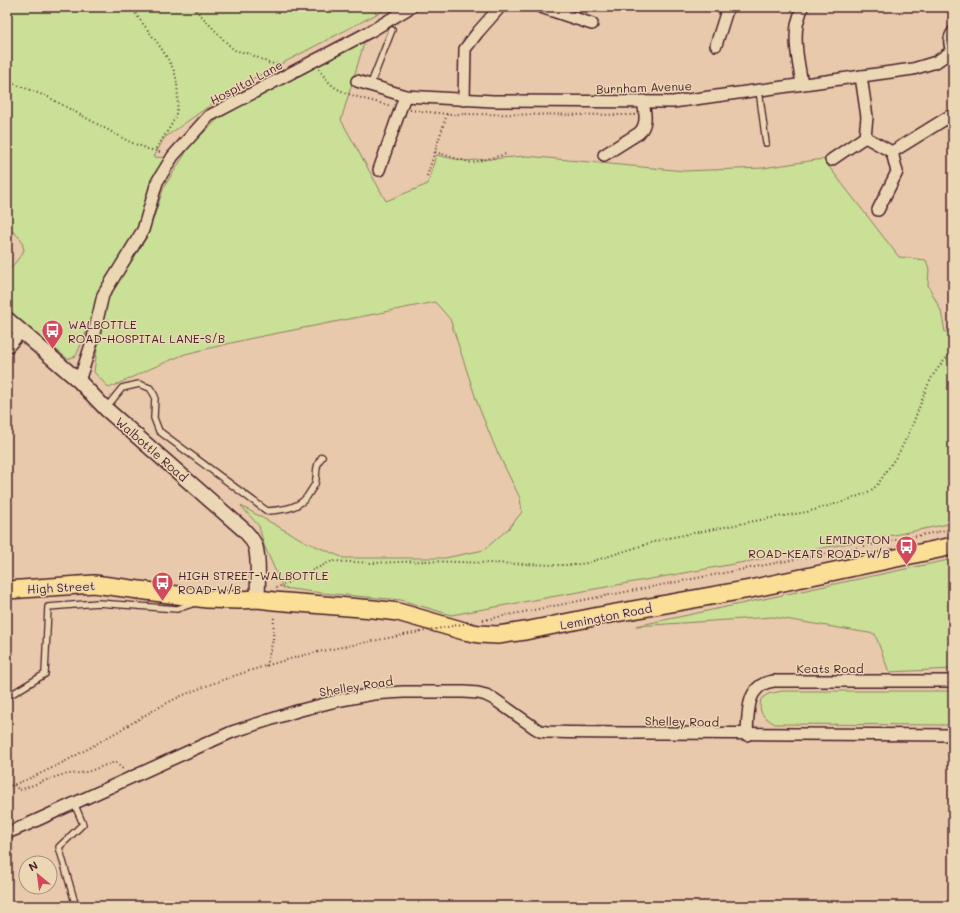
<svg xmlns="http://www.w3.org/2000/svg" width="960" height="913" viewBox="0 0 960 913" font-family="Mali,sans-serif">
<rect width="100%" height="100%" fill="#e8c9ab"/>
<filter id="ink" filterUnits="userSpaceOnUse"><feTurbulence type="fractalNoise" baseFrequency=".025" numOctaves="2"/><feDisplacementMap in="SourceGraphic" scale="8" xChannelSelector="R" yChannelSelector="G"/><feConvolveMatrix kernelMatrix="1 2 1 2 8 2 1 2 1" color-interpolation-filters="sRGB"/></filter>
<g filter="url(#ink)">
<!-- green -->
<g fill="#c9e096" stroke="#8a8060">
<polygon points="7,7 390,7 233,89 164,138 154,157 167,158 140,226 94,314 76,356 68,359 7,312 7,273 22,254 24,250 21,239 7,226"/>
<polygon points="365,40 341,120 386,201 428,184 436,155 465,161 526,156 684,171 763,168 823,159 899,257 926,260 929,269 928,285 941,311 945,332 953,330 953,523 894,535 451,615 401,600 322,593 283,588 264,545 259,526 241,506 306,542 344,558 445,558 484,550 509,528 522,512 520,498 495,447 478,405 450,319 435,302 248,339 185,354 152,368 109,388 94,372 99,335 107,299 147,237 164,187 190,146 221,116"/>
<polygon points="953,559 953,669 889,672 875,634 773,617 636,626"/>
<path d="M782 691H953V709H948V717H953V724L947 725 775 724C763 717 758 713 761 699L768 694Z"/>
</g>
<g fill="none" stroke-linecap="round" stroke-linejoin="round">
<!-- stream -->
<polyline stroke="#788ca6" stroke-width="3" points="7,643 9,629 8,600"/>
<defs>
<g id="service">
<polyline points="370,86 392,30"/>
<polyline points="759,90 766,143"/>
<path d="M106 408 122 388 139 384 150 388 155 396 154 418 159 431 267 511C284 510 302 508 310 492 312 489 314 486 315 484 318 473 314 467 322 457"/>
<polyline points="7,697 45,674 48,607 98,603 177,609 195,603"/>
<polyline points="74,803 83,824 59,847 75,903 80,906"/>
</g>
<g id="minor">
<polyline points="541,7 592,24"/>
<path d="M953 32C948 39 949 45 953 52"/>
<polyline points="716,45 728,7"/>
<polyline points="861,76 867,117 865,137"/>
<polyline points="357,81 405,96 493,101 673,102 913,69 936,62 952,51"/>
<path d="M802 84C799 65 794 45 797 25 798 19 801 13 802 7"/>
<polyline points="464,100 465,49 478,32 500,7"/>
<polyline points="865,137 892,152 950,116"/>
<path d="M604 155 639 133C648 124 645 113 643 101"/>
<polyline points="831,160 865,137"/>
<polyline points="379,170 405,96"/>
<polyline points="878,210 897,172 892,152"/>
<polyline points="7,348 21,332"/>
<polyline points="79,381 92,342 103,295 143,230 157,182 173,156 209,116 371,31 411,7"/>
<path d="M747 735C748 713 746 684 774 681H953"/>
<path d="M7 833 24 826 194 749 232 732 297 711 336 701 373 694 387 693 404 692H464L478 693 486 695 494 699 535 728 540 731 547 732C587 733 626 733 665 733 761 734 857 735 953 735"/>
</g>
<path id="tertiary" d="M7 319 79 381 106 409 244 530C248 534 252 539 255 545 260 559 257 583 258 599"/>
<polyline id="primary" points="7,590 94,584 207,599 239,600 258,599 274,601 373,609 398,612 464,631 479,634 498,635 525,631 599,616 750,589 953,546"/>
</defs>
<!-- service casing -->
<use href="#service" stroke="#4a1f2b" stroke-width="8"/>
<!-- minor casing -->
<use href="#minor" stroke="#4a1f2b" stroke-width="14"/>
<!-- tertiary casing -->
<use href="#tertiary" stroke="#4a1f2b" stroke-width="17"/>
<!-- primary casing -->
<use href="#primary" stroke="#4a1f2b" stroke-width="20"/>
<!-- path -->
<g stroke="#4a1f2b" stroke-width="2" stroke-dasharray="1 3" stroke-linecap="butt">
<path d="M131 7C145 28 164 48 174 71 178 80 179 104 176 114 172 127 162 139 154 151"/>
<polyline points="193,7 224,40 234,50 250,54 269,63 282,65"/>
<path d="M319 69C323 75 327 81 333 86 347 96 373 101 391 106"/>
<polyline points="7,81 48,97 130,142 148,149 163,153"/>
<polyline points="410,110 447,114 636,115"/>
<polyline points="435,152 472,163 506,154"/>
<polyline points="427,176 447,114"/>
<polyline points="276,588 332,561 371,563 426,561 555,565 573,565 587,563 663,539 765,519 807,512 846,501 866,493 873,489 878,484 900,451 912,426 927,387 933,375 942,363 953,351"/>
<polyline points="483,620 604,596 953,529"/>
<polyline points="266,666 273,640 274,615"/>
<polyline points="14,785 18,789 20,790 52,778 62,775 87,772 111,763 116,763 124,770"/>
<path d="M7 787C42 775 76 756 108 737 131 724 154 709 179 697 221 679 265 665 309 654 340 647 373 641 404 635"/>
</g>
<!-- service -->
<use href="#service" stroke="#ecd7b5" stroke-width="5.5"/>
<!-- minor -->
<use href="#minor" stroke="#ecd7b5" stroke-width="11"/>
<!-- tertiary -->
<use href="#tertiary" stroke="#ecd7b5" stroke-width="14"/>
<!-- primary -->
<use href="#primary" stroke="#fbdf96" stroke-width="17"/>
<!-- path-bridge -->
<polyline stroke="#4a1f2b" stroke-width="2" stroke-dasharray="1 3" stroke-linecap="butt" points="404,635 474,622"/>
</g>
</g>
<!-- icons -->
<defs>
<symbol id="bus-pin" viewBox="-11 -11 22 30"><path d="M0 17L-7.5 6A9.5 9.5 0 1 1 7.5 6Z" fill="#d1495b" stroke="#ecd7b5"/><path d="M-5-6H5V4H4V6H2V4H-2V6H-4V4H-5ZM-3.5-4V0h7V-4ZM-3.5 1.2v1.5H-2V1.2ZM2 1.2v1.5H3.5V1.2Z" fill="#fff"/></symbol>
</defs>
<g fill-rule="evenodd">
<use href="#bus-pin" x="40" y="318" width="25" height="34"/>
<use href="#bus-pin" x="894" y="534" width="25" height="34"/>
<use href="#bus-pin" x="150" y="570" width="25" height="34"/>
</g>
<g text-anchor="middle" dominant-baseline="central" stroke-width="3" stroke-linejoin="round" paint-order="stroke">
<!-- street labels -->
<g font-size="12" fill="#4a1f2b" stroke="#ecd7b5">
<text transform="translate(246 82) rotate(-28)">Hospital Lane</text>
<text transform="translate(644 87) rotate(-2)">Burnham Avenue</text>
<text transform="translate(152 449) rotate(41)">Walbottle Road</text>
<text transform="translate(61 587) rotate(-3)">High Street</text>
<text transform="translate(606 616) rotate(-11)">Lemington Road</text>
<text x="830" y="668">Keats Road</text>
<text transform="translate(356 686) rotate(-9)">Shelley Road</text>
<text transform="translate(682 721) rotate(1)">Shelley Road</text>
</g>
<!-- poi labels -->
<g font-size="12" fill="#4a1f2b" stroke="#ecd7b5" text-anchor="start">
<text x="68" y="324">WALBOTTLE<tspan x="68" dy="14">ROAD-HOSPITAL LANE-S/B</tspan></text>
<text x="890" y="539" text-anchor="end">LEMINGTON<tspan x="890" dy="14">ROAD-KEATS ROAD-W/B</tspan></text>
<text x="178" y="575">HIGH STREET-WALBOTTLE<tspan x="178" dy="14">ROAD-W/B</tspan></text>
</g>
</g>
<!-- margin -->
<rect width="960" height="913" fill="none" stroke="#ecd7b5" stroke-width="24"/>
<rect x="12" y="12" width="936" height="889" fill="none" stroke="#4a1f2b" stroke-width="1.5" filter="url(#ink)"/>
<!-- north arrow -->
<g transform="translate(38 875) rotate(331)"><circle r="19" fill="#ecd7b5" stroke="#ab8d7e"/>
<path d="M0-3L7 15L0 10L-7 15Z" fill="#d1495b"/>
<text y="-6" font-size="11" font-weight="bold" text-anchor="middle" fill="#4a1f2b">N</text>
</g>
</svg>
